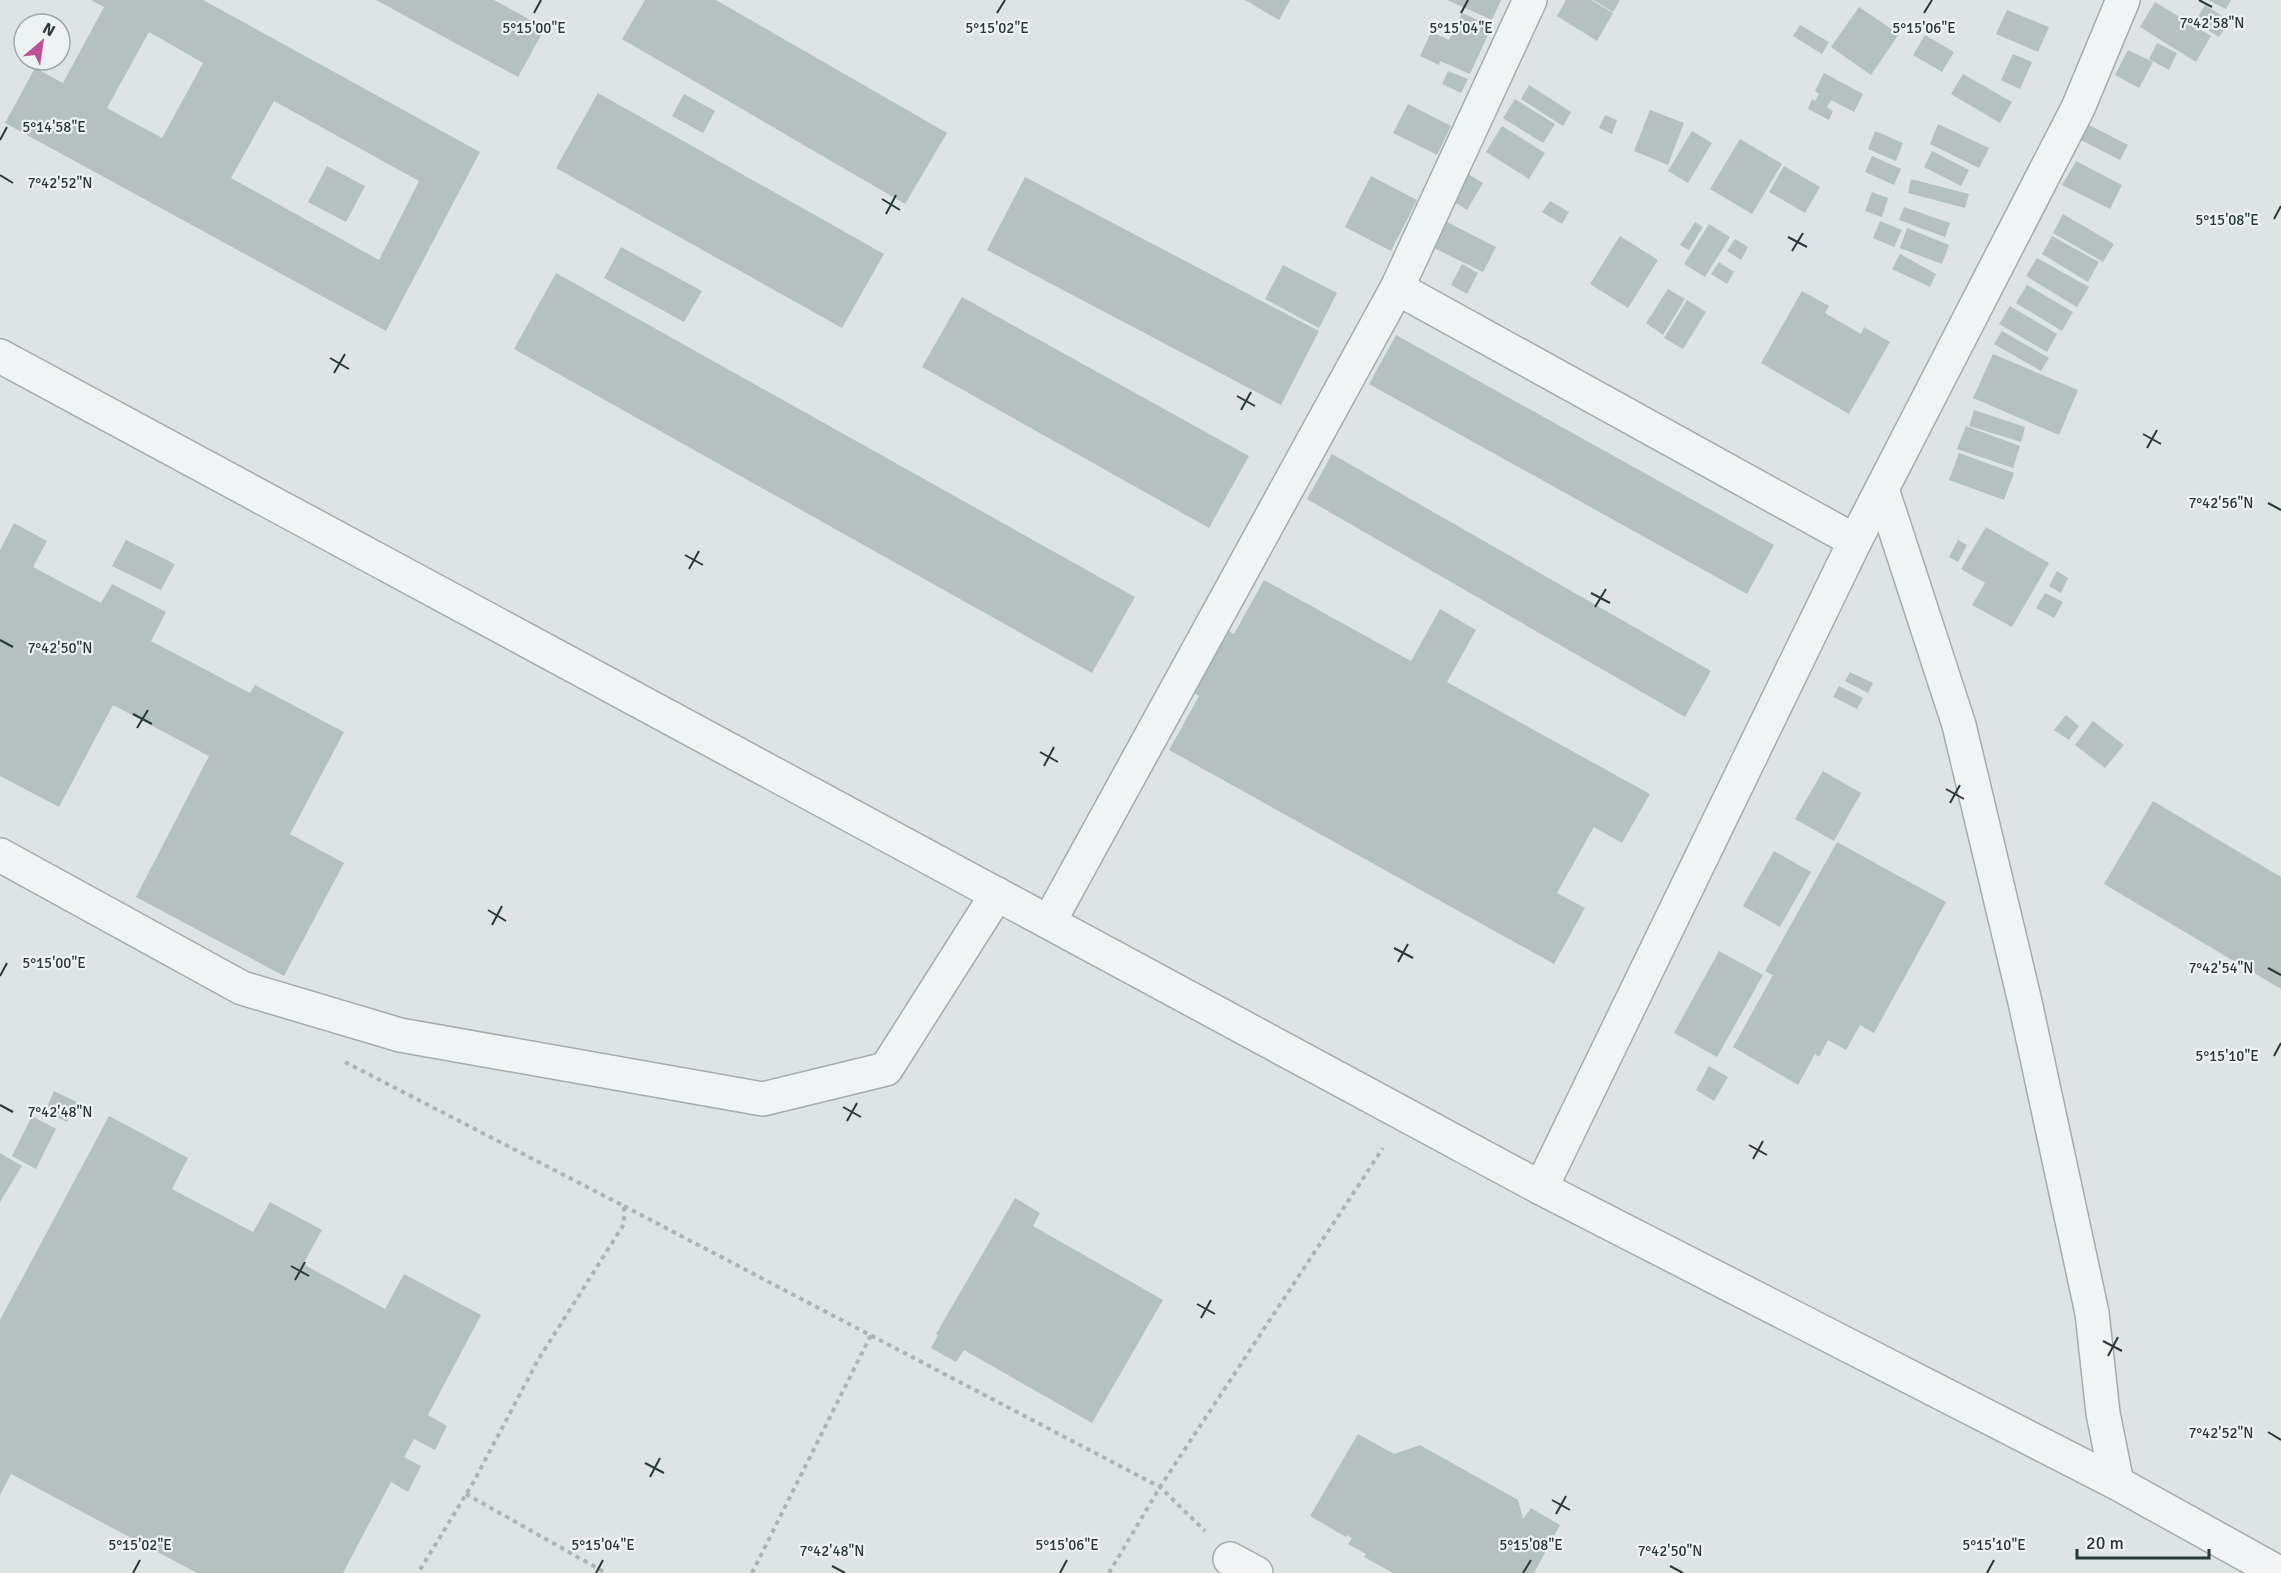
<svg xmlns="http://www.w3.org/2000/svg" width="2281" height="1573" viewBox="0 0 2281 1573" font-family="Signika,sans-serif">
<rect width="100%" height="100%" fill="#dee4e5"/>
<!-- building -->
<g fill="#b5c0c1" fill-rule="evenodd">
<path d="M91 0H203L480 152 386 331 5 123 35 68 63 83 104 7ZM149 32 203 63 162 138 107 108ZM274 101 419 181 379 260 231 178Z"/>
<polygon points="376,0 494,0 545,28 518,77"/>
<polygon points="645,0 716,0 947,133 905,204 622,39"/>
<polygon points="1245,0 1290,0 1279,20"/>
<polygon points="1447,0 1501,0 1492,20"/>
<polygon points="1566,0 1591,0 1613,13 1597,41 1557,16"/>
<polygon points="1593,0 1620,0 1613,12"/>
<polygon points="2208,0 2231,0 2226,9"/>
<polygon points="2155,2 2211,36 2196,62 2140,27"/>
<polygon points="2205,5 2230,21 2219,37 2195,22"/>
<polygon points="1859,7 1899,34 1871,75 1831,47"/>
<polygon points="2007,10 2049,27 2038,52 1996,34"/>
<polygon points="1462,13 1492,26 1470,74 1440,61 1439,65 1420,56 1431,32 1449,40"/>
<polygon points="1800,25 1829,42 1822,54 1793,36"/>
<polygon points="1925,35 1954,52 1942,72 1913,55"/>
<polygon points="2157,43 2177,53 2169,70 2149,59"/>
<polygon points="2128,50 2153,62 2139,88 2115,75"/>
<polygon points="2013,54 2032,62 2020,89 2001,80"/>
<polygon points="1448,71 1468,79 1461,93 1442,84"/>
<polygon points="1824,73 1863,94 1854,112 1831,100 1827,107 1833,111 1829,120 1808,109 1812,99 1815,101 1819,94 1815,91"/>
<polygon points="1963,74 2012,102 2000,123 1951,94"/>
<polygon points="1529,85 1571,112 1563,126 1521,99"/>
<polygon points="598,93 884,254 842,328 556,168"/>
<polygon points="684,94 715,111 703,133 672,116"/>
<polygon points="1515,99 1555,124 1543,143 1503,118"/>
<polygon points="1408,104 1451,126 1437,155 1393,133"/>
<polygon points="1650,110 1684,123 1668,165 1634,151"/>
<polygon points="1605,115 1617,120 1612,134 1599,128"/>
<polygon points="1938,124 1989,148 1979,168 1930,144"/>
<polygon points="2089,125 2128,145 2120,160 2081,140"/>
<polygon points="1502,126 1545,153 1529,179 1486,152"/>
<polygon points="1692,131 1712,143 1688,183 1668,171"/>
<polygon points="1875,131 1903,143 1896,161 1868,149"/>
<polygon points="1740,139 1782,164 1752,214 1710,189"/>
<polygon points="1932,151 1969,170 1961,186 1924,167"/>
<polygon points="1872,156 1901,169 1894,185 1865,172"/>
<polygon points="2076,161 2122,185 2110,209 2062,185"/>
<polygon points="327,166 365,186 346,222 308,202"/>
<polygon points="1784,166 1820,187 1805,213 1769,192"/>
<polygon points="1468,174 1483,183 1467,210 1451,200"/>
<polygon points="1371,176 1417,200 1391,251 1345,227"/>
<polygon points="1025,177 1319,331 1281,405 987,250"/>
<polygon points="1911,179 1969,194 1965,208 1908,193"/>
<polygon points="1872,192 1888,198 1882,217 1865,211"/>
<polygon points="1550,201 1569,212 1562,224 1542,212"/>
<polygon points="1904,207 1950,223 1945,237 1899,220"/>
<polygon points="2063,214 2114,244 2103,262 2053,233"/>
<polygon points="1880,221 1902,230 1894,247 1873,238"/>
<polygon points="1447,222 1496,247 1483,272 1434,248"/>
<polygon points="1695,222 1703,227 1689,250 1680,245"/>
<polygon points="1709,224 1730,237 1705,277 1684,264"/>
<polygon points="1907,228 1949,245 1942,264 1900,248"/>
<polygon points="1620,236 1658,260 1628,308 1590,284"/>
<polygon points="2052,236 2099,262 2088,282 2042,254"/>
<polygon points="1735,239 1748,247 1741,260 1727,251"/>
<polygon points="621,247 702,291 684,322 604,278"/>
<polygon points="1900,254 1936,274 1930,287 1892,269"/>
<polygon points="2037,258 2089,287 2077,307 2026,276"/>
<polygon points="1719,262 1734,272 1727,284 1711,274"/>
<polygon points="1462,264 1478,273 1467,294 1451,285"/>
<polygon points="1283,265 1337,293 1319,328 1265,299"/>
<polygon points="556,273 1135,597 1092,673 514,349"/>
<polygon points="2027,285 2073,312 2062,331 2016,303"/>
<polygon points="1668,289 1685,299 1663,335 1646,323"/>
<polygon points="1802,291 1829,306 1825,313 1861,334 1864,327 1890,342 1849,414 1761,363"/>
<polygon points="962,297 1249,456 1209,528 922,367"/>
<polygon points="1687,300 1706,312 1683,349 1664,338"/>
<polygon points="2010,306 2057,334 2047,352 1999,324"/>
<polygon points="2002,331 2049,358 2041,371 1994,344"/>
<polygon points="1396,335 1774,545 1747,594 1369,384"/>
<polygon points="1993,354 2078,390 2059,435 1973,398"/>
<polygon points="1974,410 2025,427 2021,442 1969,426"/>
<polygon points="1966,426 2020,446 2013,468 1957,449"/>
<polygon points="1959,453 2014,473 2004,500 1949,480"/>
<polygon points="1332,454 1711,671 1685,717 1307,499"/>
<polygon points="14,523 47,541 33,567 101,603 112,584 166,612 151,641 250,693 255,685 344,732 290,834 344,863 284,976 136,897 209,756 113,705 59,807 0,776 0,550"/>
<polygon points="1986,527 2049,563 2012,627 1972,605 1985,583 1961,569"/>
<polygon points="126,540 175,564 161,590 112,566"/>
<polygon points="1958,540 1967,545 1958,562 1949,557"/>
<polygon points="2057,571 2068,578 2061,593 2049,586"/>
<polygon points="1264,580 1411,661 1440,609 1476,630 1447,682 1650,794 1622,843 1594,827 1557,893 1585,908 1554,964 1169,750 1199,696 1190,690 1224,628 1234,634"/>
<polygon points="2045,593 2063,602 2054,618 2036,608"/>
<polygon points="1850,672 1873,683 1868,693 1845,681"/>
<polygon points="1839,686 1863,698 1857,709 1833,697"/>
<polygon points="2066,715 2079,726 2069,740 2054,730"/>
<polygon points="2093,721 2124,745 2105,768 2075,745"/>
<polygon points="1823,771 1861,793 1834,841 1795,819"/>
<polygon points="2153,801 2281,877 2281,989 2104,884"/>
<polygon points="1837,842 1946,902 1874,1033 1860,1025 1846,1050 1828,1040 1819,1057 1815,1054 1798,1085 1733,1047 1773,975 1765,971"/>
<polygon points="1774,851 1811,872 1780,927 1743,906"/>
<polygon points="1719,951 1763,975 1717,1057 1674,1033"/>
<polygon points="1709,1066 1728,1077 1714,1101 1696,1090"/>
<polygon points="54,1091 77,1102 67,1122 45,1112"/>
<polygon points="32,1116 56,1129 36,1169 12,1156"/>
<polygon points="109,1116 188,1158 172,1189 253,1232 270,1202 322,1230 303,1264 385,1309 404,1274 481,1315 428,1415 447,1426 435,1450 414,1439 404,1457 421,1466 408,1492 391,1482 343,1573 197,1573 11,1474 0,1495 0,1320"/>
<polygon points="0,1153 22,1166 0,1202"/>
<polygon points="1015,1198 1040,1213 1033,1226 1163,1300 1092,1423 964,1350 956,1362 931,1348 938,1335 936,1334"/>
<polygon points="1358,1434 1394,1454 1420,1445 1518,1500 1523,1519 1531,1508 1560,1525 1534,1573 1393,1573 1364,1557 1366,1554 1348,1544 1352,1538 1347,1535 1346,1537 1310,1516"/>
</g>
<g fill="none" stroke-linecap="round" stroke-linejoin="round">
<defs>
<g id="minor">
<polyline points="1397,288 1855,541"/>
<polyline points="0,356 1541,1188 2117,1483 2279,1573"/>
<polyline points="1882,489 1959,725 2025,1002 2092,1313 2103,1413 2117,1483"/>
<polyline points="0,855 242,988 400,1035 763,1099 886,1069 997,894"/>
<polyline points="1049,922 1397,288 1530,0"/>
<polyline points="1541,1188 1855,541 2078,108 2123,0"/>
<polyline points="1230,1559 1256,1573"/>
</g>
</defs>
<!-- minor casing -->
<use href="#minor" stroke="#a4adae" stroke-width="36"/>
<!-- path -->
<g stroke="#acb4b5" stroke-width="4" stroke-dasharray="4.5 4.5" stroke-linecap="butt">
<polyline points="345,1062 624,1206 624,1224 538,1360 473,1483 418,1573"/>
<polyline points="624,1206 1160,1487 1205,1531"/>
<polyline points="466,1494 606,1573"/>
<polyline points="752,1573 871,1335"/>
<polyline points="1109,1573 1160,1487 1383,1148"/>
</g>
<!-- minor -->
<use href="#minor" stroke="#f0f4f4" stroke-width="33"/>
</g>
<!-- ticks -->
<path fill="none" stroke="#29383a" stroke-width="2" d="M2199 0 2212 7M534 13 541 0M997 13 1005 0M1461 13 1468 0M1924 13 1932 0M0 140 7 127M0 175 13 183M882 199 900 210M886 214 896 195M2274 219 2281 206M1788 237 1807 247M1792 251 1803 233M330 358 349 369M334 373 345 354M1237 396 1255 406M1241 410 1251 392M2143 434 2161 444M2147 448 2157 430M2268 503 2281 510M685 555 703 565M689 569 699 551M1591 593 1610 603M1595 607 1606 589M0 640 13 647M133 714 152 724M137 728 148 710M1040 752 1058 762M1044 766 1054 747M1946 789 1964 799M1950 803 1960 785M488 910 506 921M492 925 502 906M1394 948 1413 958M1398 962 1408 944M2268 968 2281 975M0 976 7 963M2274 1056 2281 1043M0 1105 13 1112M843 1107 861 1117M847 1121 857 1103M1749 1145 1767 1155M1753 1159 1763 1141M291 1266 309 1276M295 1280 305 1262M1197 1304 1215 1314M1201 1318 1211 1300M2103 1341 2122 1351M2108 1356 2118 1337M2268 1432 2281 1440M645 1463 664 1473M650 1477 660 1458M1552 1500 1570 1510M1556 1514 1566 1496M832 1566 845 1573M1670 1566 1683 1573M133 1573 140 1560M596 1573 603 1560M1060 1573 1067 1560M1523 1573 1531 1560M1987 1573 1994 1560"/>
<g font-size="15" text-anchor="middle" fill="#29383a" stroke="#edf3f3" stroke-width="4.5" stroke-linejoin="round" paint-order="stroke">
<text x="2212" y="28">7°42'58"N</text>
<text x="534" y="33">5°15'00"E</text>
<text x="997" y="33">5°15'02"E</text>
<text x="1461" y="33">5°15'04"E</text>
<text x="1924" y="33">5°15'06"E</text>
<text x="54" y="132">5°14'58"E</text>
<text x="60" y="188">7°42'52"N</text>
<text x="2227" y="225">5°15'08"E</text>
<text x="2221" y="508">7°42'56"N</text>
<text x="60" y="653">7°42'50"N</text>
<text x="54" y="968">5°15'00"E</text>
<text x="2221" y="973">7°42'54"N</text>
<text x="2227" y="1061">5°15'10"E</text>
<text x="60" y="1117">7°42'48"N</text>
<text x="2221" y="1438">7°42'52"N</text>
<text x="140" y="1550">5°15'02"E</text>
<text x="603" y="1550">5°15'04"E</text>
<text x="1067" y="1550">5°15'06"E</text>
<text x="1531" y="1550">5°15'08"E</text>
<text x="1994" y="1550">5°15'10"E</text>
<text x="832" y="1556">7°42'48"N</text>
<text x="1670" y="1556">7°42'50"N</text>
</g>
<!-- north arrow -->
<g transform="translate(42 42) rotate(29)"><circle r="28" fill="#edf3f3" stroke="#9fa8a9" stroke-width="1.5"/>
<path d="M0-4.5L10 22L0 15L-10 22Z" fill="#bd5097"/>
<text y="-9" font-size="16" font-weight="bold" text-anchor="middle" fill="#29383a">N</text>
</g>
<!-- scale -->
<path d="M2077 1549v9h132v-9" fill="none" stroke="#29383a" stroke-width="3"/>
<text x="2086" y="1549" font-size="18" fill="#29383a" stroke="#edf3f3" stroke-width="4.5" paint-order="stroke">20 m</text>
</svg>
